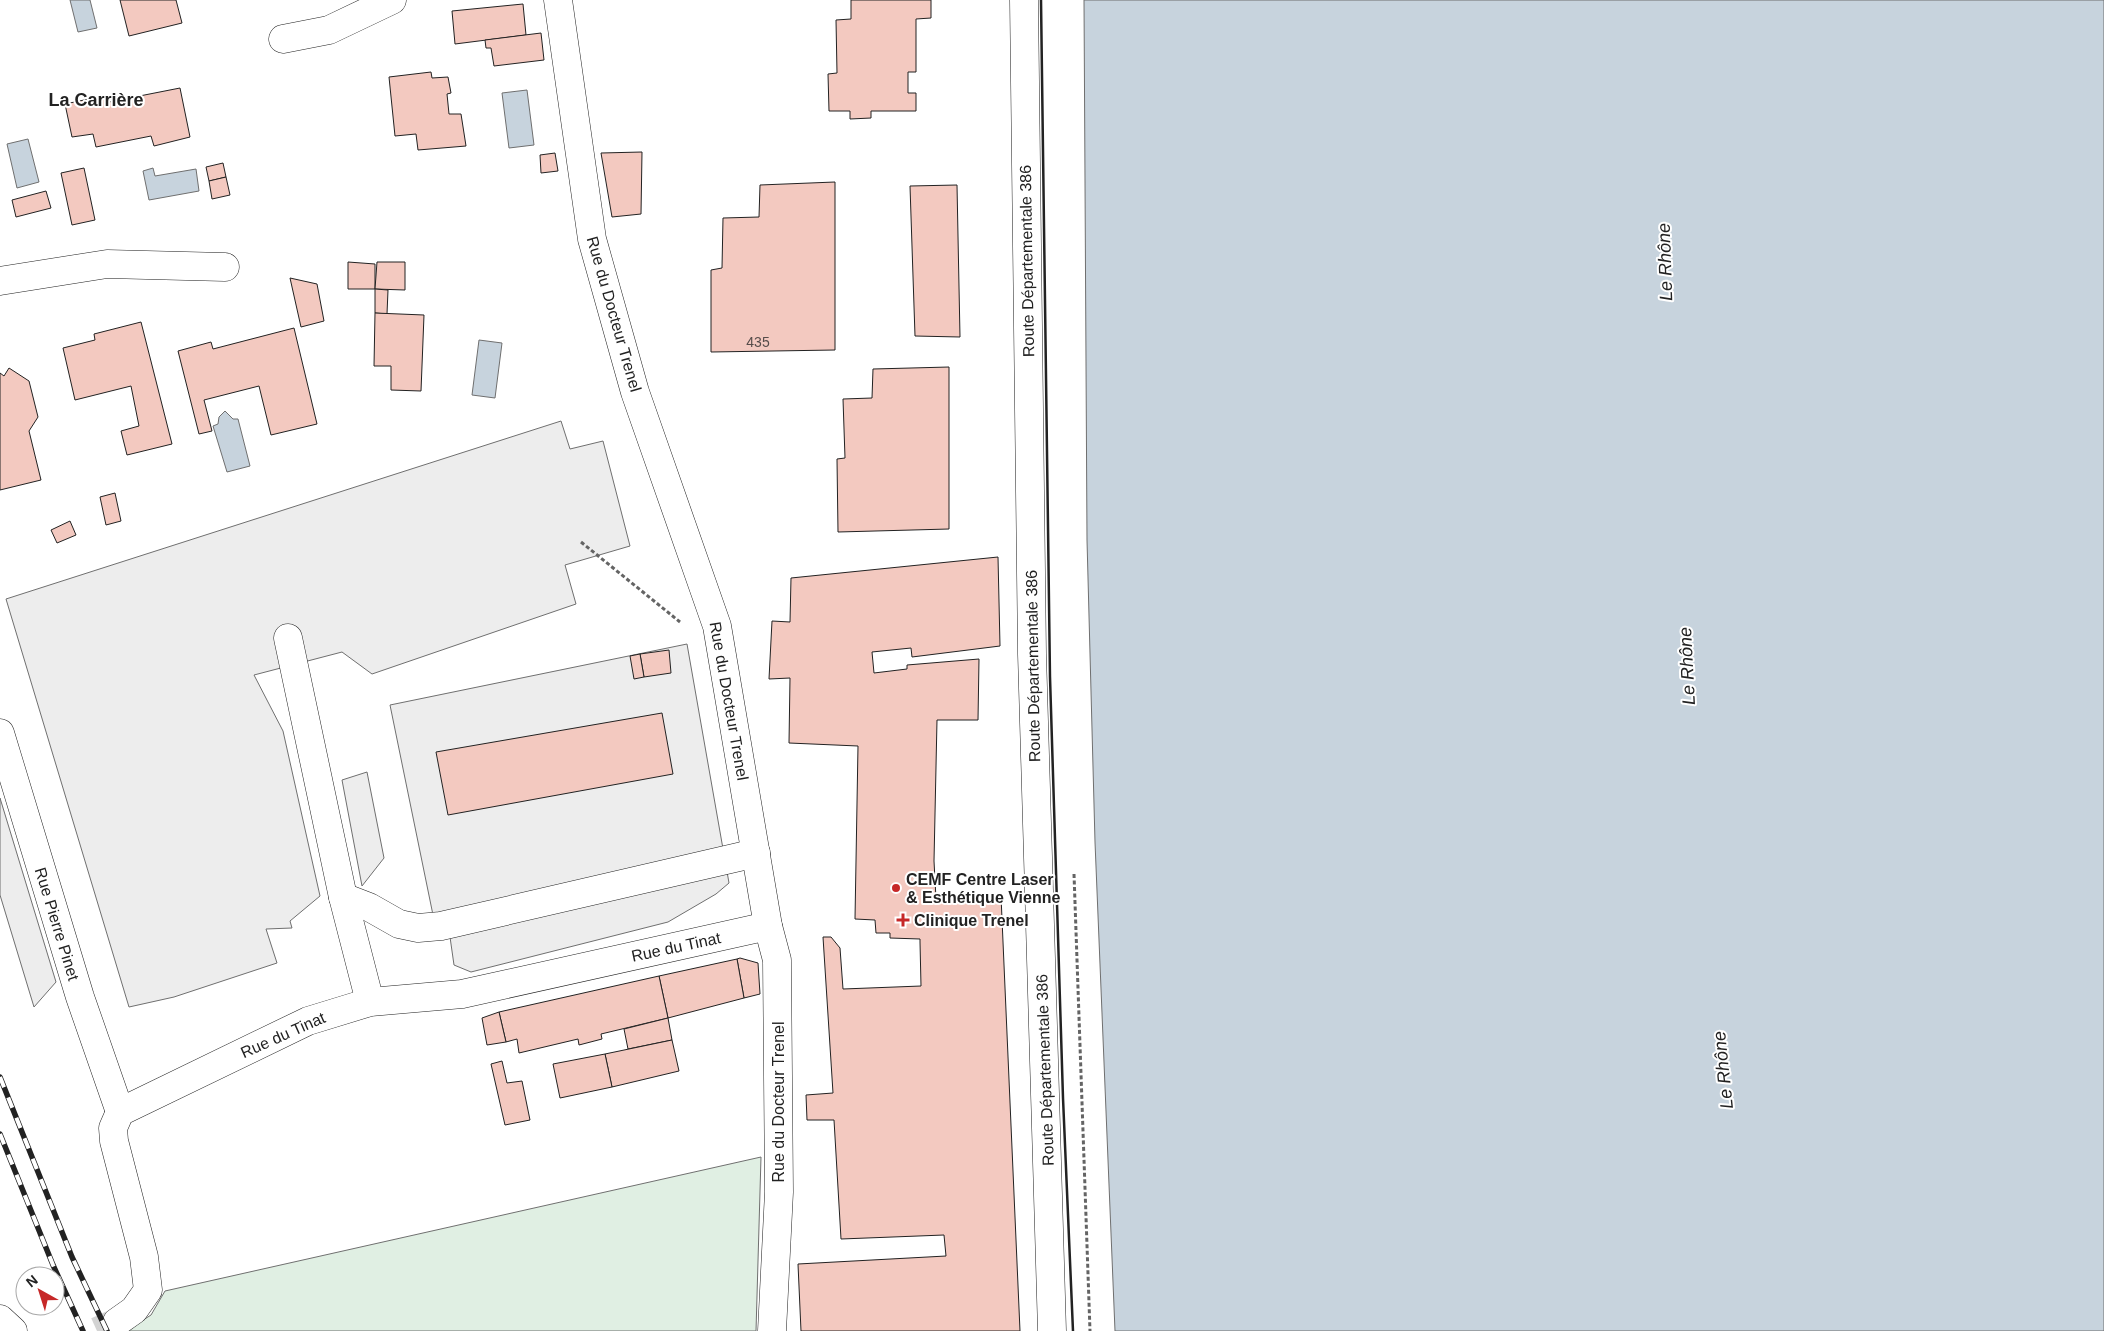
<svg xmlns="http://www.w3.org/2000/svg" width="2104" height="1331" viewBox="0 0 2104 1331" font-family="Arial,sans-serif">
<rect width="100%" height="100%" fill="#fff"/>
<!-- green -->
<polygon fill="#e0efe3" stroke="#6f6f6f" points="761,1157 756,1331 126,1331 151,1315 165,1291"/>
<!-- parking -->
<g fill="#ededed" stroke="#6f6f6f">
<polygon points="561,421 570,449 603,441 630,546 565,565 576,604 372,674 342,652 254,675 283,731 320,896 290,921 292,928 266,929 277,963 174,997 129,1007 6,599"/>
<polygon points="687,644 729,883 716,894 668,922 471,972 454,965 450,937 433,915 390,705"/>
<polygon points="367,772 384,858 362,886 342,780"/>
<polygon points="0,798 56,982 34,1007 0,895"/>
</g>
<!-- water -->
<g fill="#c7d3dd" stroke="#6f6f6f">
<polygon points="70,0 90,0 97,28 78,32"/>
<polygon points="1084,0 2104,0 2104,1331 1115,1331 1095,842 1087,540"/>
<polygon points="527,90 534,145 509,148 502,93"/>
<polygon points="28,139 39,182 17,188 7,144"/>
<polygon points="153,168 155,176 196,169 199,191 149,200 143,171"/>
<polygon points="479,340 502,343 495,398 472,395"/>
<polygon points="225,411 233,419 238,419 250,466 227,472 213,426 218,424 219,417"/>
</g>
<!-- building -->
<g fill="#f3c9c0" stroke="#222">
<polygon points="120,0 176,0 182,23 129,36"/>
<polygon points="851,0 931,0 931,18 916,19 916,72 908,72 908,93 916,93 916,111 871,111 871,118 850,119 850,111 829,111 828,74 837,73 836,20 851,19"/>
<polygon points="523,4 526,35 455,44 452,11"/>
<polygon points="541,33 544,60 494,66 491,48 486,48 485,40"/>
<polygon points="431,72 432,78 448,77 451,93 447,94 449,114 461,114 466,146 418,150 416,134 395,136 389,77"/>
<polygon points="180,88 190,137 154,146 151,136 96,147 93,134 72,137 65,104 108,95 109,102"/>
<polygon points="642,152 641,214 612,217 601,153"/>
<polygon points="555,153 558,171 541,173 540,155"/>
<polygon points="223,163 226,177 209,181 206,167"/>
<polygon points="84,168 95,220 72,225 61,173"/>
<polygon points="226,177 230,195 212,199 209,181"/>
<polygon points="835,182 835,350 711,352 711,270 722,268 723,218 759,217 760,185"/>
<polygon points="957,185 960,337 915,336 910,186"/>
<polygon points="46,191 51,208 16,217 12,200"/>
<polygon points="348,262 375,264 375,289 348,289"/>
<polygon points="377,262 405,262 405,290 375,289"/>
<polygon points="290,278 317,284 324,321 301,327"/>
<polygon points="375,289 388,290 387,314 375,313"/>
<polygon points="375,313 424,315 421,391 391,390 391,366 374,366"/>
<polygon points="141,322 172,444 127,455 121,431 139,426 131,386 75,400 63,348 95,340 94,334"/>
<polygon points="294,328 317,424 271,435 259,386 204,400 212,431 199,434 178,351 211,342 213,349"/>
<polygon points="949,367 949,529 838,532 837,459 845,458 843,399 872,398 873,369"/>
<polygon points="9,368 29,381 38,417 29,431 41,480 0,490 0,373 4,376"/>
<polygon points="115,493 121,521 106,525 100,497"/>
<polygon points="70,521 76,535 57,543 51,530"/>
<polygon points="998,557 1000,646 912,657 911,648 872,652 874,673 907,669 907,665 979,659 978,720 937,720 934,861 936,899 1001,896 1020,1331 801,1331 798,1264 946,1256 944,1235 841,1239 834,1120 807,1120 806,1095 833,1093 823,937 831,937 840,948 843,989 921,986 920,942 920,939 890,938 890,933 876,933 875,920 855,919 858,746 789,743 790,678 769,679 772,621 790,622 791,578"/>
<polygon points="669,650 671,673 644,677 640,654"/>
<polygon points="640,654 644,677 634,679 630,656"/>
<polygon points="662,713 673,774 448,815 436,752"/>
<polygon points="740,958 758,963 760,994 744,998 737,959"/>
<polygon points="737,959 744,998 668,1018 659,976"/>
<polygon points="659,976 668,1018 601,1034 602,1039 579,1045 578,1039 519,1053 517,1039 506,1042 499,1012"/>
<polygon points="499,1012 506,1042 487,1045 482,1018"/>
<polygon points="668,1018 672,1040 628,1049 624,1029"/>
<polygon points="672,1040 679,1071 612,1087 605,1054"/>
<polygon points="605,1054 612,1087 560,1098 553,1064"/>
<polygon points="502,1061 507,1083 522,1081 530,1120 505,1125 491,1064"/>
</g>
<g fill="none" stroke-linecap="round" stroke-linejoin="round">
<!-- minor-tunnel -->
<polyline stroke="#d3d3d3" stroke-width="28" stroke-dasharray="28 14" stroke-linecap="butt" points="97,1331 117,1322"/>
<defs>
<g id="minor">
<polyline points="558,0 592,239 635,392 717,626 768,926 777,960 779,1192 772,1331"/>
<polyline points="283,39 329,30 392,0"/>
<polyline points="0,281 107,264 225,267"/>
<polyline points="288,638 343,897 370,1002"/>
<polyline points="0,733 80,997 120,1112"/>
<polyline points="343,897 369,907 399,924 418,928 441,926 756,853"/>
<polyline points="0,1319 13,1331"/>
<polyline points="117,1322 134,1310 148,1290 144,1257 114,1141 113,1128 120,1112 308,1021 370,1002 462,994 768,926"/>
</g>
<polyline id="major" points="1024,0 1032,654 1052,1331"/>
</defs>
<!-- minor casing -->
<use href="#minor" stroke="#222" stroke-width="29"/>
<!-- major casing -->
<use href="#major" stroke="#222" stroke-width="29"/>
<!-- path -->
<g stroke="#646464" stroke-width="3" stroke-dasharray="4 2.5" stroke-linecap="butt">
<polyline points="581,542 680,622"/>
<polyline points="1074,874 1090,1331"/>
</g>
<!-- minor -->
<use href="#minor" stroke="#fff" stroke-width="28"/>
<!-- major -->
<use href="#major" stroke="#fff" stroke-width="28"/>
<defs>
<g id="rail">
<polyline points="0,1077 72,1257 107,1331"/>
<polyline points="0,1134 53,1265 83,1331"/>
</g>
</defs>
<!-- rail casing -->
<use href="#rail" stroke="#222" stroke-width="5.5"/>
<!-- rail -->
<use href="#rail" stroke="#fff" stroke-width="4" stroke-dasharray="11" stroke-linecap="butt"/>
<!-- wall -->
<polyline stroke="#222" stroke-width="2.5" points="1041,0 1050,677 1063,1098 1073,1331"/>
</g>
<!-- markers -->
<g fill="#c62828" stroke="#fff" stroke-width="2">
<circle cx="896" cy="888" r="5"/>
<path d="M900.5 912.5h5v5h5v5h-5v5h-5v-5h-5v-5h5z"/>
</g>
<g text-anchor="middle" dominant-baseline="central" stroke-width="4" stroke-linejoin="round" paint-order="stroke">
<!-- number labels -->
<g font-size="14" fill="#564c4a">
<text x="758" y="342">435</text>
</g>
<!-- street labels -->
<g font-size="16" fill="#222" stroke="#fff">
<text transform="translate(1027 261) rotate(-91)">Route Départementale 386</text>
<text transform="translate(614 314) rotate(74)">Rue du Docteur Trenel</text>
<text transform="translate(1033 666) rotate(-91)">Route Départementale 386</text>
<text transform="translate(729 701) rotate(80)">Rue du Docteur Trenel</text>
<text transform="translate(57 924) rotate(73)">Rue Pierre Pinet</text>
<text transform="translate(676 947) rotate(-12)">Rue du Tinat</text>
<text transform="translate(283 1035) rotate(-24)">Rue du Tinat</text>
<text transform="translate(1045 1070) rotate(-92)">Route Départementale 386</text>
<text transform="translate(778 1102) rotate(-90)">Rue du Docteur Trenel</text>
</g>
<!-- poi labels -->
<g font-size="16" font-weight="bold" fill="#222" stroke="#fff" text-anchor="start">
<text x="906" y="879">CEMF Centre Laser<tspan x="906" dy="18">&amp; Esthétique Vienne</tspan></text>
<text x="914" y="920">Clinique Trenel</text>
</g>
<!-- neighbourhood labels -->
<g font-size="18" font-weight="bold" fill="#222" stroke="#fff">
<text x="96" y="100">La Carrière</text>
</g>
<!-- water labels -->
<g font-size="18" font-style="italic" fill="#222" stroke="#fff">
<text transform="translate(1665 262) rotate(-92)">Le Rhône</text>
<text transform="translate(1687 666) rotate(-93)">Le Rhône</text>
<text transform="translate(1723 1070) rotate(-96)">Le Rhône</text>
</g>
</g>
<!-- north arrow -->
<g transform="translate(40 1291) rotate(321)"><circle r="24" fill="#ffffff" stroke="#a7a7a7"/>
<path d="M0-4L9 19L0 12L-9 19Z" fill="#c62828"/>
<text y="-8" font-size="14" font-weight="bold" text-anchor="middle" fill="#222222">N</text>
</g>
</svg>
